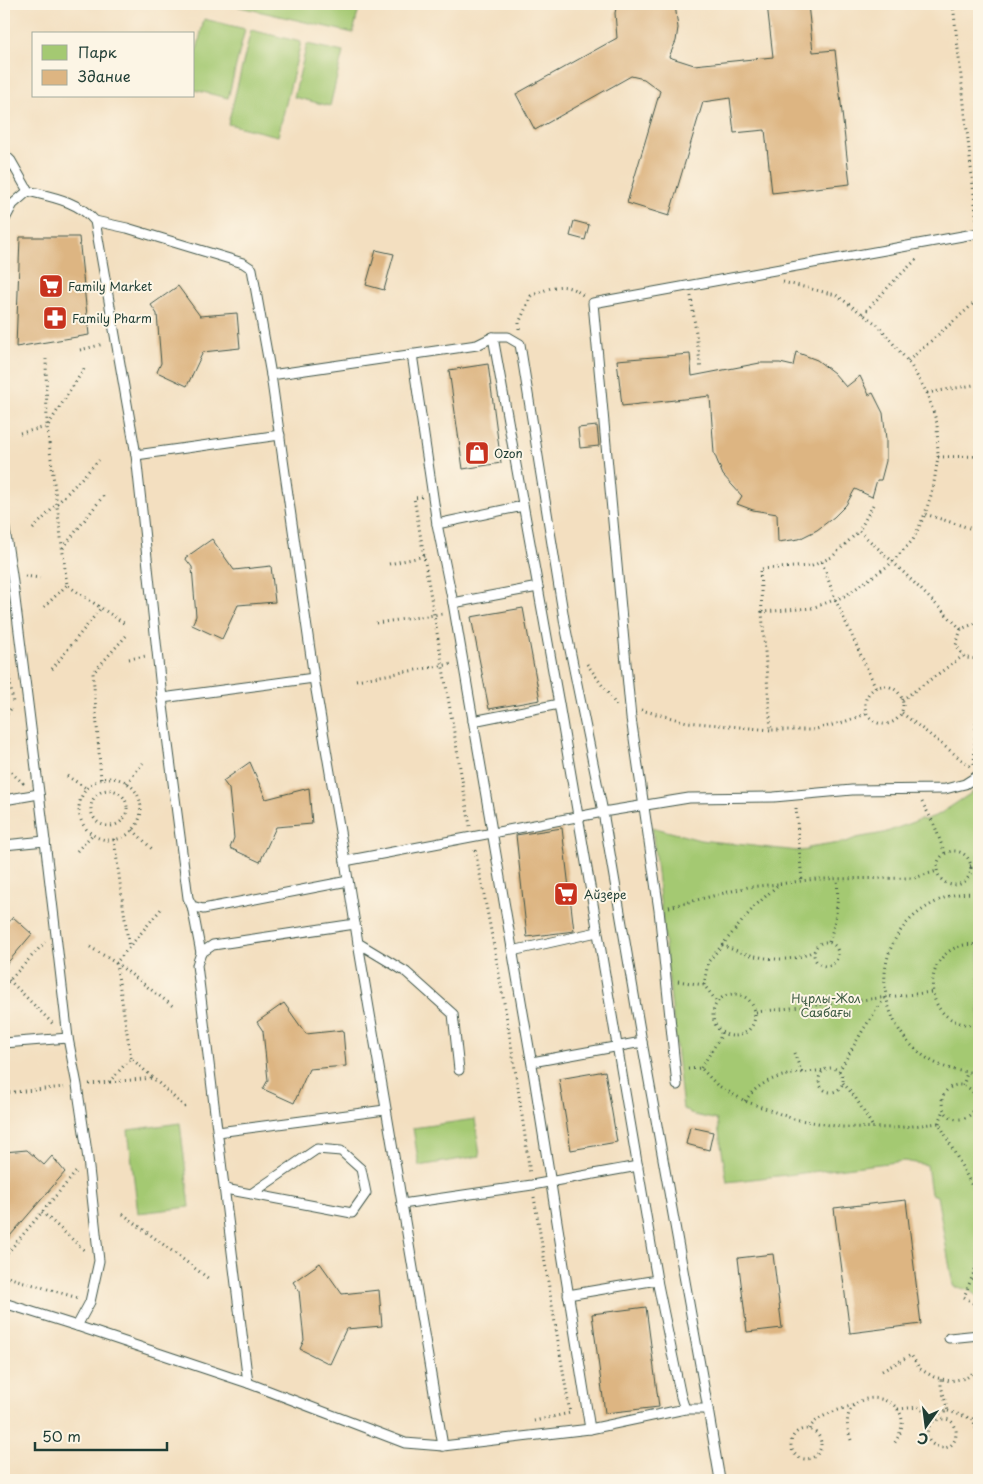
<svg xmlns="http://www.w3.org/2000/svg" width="983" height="1484" viewBox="0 0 983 1484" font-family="'Playpen Sans',sans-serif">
<rect width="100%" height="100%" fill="#fcf5e5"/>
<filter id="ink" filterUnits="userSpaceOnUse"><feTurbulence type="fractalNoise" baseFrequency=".02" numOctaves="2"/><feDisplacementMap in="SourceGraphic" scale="10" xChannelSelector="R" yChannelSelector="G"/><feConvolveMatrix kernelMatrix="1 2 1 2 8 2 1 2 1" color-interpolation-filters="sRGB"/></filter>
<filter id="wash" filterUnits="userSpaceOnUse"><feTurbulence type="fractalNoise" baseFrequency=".0096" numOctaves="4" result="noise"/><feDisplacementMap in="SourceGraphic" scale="20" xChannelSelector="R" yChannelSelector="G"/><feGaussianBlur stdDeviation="1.12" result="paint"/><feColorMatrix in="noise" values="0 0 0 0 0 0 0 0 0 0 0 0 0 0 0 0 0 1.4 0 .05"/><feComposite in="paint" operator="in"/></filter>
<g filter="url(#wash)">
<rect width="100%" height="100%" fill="#f3dfc0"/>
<!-- green -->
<g fill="#a4c972" stroke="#628353">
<polygon points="227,4 360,4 353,33"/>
<polygon points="204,19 245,29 228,98 194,90 194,63"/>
<polygon points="251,30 301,42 278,136 228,124"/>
<polygon points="307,44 343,52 330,106 294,97"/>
<path d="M979 788V1297C974 1292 962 1287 954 1287L953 1285 937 1196 931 1194 927 1165 904 1161 727 1182 717 1120 690 1114 689 1111 683 1109 652 827 700 840 798 851 808 850V848L846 842 856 838 884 833 921 819 924 820 938 815Z"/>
<polygon points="475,1119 480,1156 419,1166 413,1128"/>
<polygon points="180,1123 190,1207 138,1213 128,1130"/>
</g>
<g id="blocks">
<!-- building -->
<g fill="#ddb582">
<polygon points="617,4 675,4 678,28 676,41 669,57 694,65 773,57 767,4 808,4 813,52 835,50 850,184 772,193 765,130 734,133 730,98 703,102 669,216 627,203 660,91 644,79 631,76 535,130 516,94 617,38 615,13"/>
<polygon points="574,221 589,225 585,240 570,236"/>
<polygon points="20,237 79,237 89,335 16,347"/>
<polygon points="376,250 394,254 384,290 366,285"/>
<polygon points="178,286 200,316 237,313 240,348 203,352 187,386 157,372 161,363 157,314 151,305"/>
<polygon points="796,352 817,360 834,373 846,387 860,376 869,395 873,393 883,413 886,439 886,461 881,480 877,480 872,497 855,489 846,505 834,517 817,530 799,539 778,542 777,514 753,510 737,504 742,496 723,475 714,453 710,396 622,406 617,360 690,354 692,376 760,363 780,363 793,366"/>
<polygon points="488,364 501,463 463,469 449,370"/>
<polygon points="597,426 599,446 580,448 578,428"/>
<polygon points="212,539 234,570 271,566 275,602 238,605 222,639 192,625 196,616 192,567 185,558"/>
<polygon points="523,608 540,700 489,709 471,617"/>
<polygon points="250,762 266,799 309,788 312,824 276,827 260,862 230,848 234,838 229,789 223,781"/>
<polygon points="562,828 574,931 527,937 516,835"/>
<polygon points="13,917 32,934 4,967 4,928"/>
<polygon points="284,1003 306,1034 343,1030 346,1066 309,1069 294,1103 263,1089 268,1080 263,1031 257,1022"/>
<polygon points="605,1071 617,1142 571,1150 559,1079"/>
<polygon points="690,1127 713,1132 709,1150 686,1144"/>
<polygon points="27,1150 44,1165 52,1156 65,1172 4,1243 4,1152"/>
<polygon points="906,1200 921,1324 850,1333 834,1208"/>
<polygon points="773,1254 782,1328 747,1332 738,1258"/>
<polygon points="320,1263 342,1294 379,1290 382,1326 346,1329 330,1364 300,1349 304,1340 299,1291 293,1282"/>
<polygon points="646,1307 659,1407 605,1413 592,1314"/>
</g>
</g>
</g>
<g filter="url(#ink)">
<use href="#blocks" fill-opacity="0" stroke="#3f5549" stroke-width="1"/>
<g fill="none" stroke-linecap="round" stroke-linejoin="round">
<defs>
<g id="lane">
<polyline points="4,154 11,161 28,191"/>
<path d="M4 221 13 204 28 191C52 197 78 201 95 221"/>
<polyline points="412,354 437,524 453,603 533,1071 590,1429"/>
<polyline points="136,455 280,435"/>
<polyline points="4,523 12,575 45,841 68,1038 77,1085 88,1159 99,1261 90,1302 77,1326"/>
<polyline points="437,524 523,506"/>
<polyline points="453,603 538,587"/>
<polyline points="314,678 162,698 188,898 192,906 203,909 348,881"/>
<polyline points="162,698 136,455 95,221 127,228 243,263 252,269 271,375 314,678 345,861 603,812 565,625 520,344 508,337 493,337"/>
<polyline points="473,721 559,704"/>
<polyline points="4,800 39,794"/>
<polyline points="4,845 45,841"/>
<polyline points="345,861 358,943 406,972 453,1014 459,1070"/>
<polyline points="192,906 201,953"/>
<polyline points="358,943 443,1446"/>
<polyline points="512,951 597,932"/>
<polyline points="4,1043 68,1038"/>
<polyline points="532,1062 642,1042"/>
<polyline points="677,1085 659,910 631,718 593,303 979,233"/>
<polyline points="218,1132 385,1110"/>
<polyline points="225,1189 352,1213 366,1193 361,1169 341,1151 317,1149 251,1194"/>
<polyline points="402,1204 532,1185 638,1166"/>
<polyline points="568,1295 657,1280"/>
<polyline points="4,1303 77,1326 248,1383 405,1443 443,1446 590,1429 685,1409 681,1397 657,1280 559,704 493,337 477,345 271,375"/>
<polyline points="949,1338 979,1335"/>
<polyline points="248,1383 197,965 201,953 213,945 355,924"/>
<polyline points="685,1409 708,1409 720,1480"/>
<polyline points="708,1409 642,1042 603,812 689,798 774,797 852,790 945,789 965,784 979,775"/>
</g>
</defs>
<!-- lane casing -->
<use href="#lane" stroke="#3f5549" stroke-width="11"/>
<!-- path -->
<g stroke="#3f5549" stroke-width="3" stroke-dasharray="1 4" stroke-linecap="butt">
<polyline points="953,4 977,222"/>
<polyline points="783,282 836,295 878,325 910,364 927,393 937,423 938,457 933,489 925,514 979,531"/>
<polyline points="691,296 701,370"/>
<polyline points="863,314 895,280 919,257"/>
<path d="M519 329V323L531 296C552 287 564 280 584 296"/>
<polyline points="80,350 104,344"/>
<polyline points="908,361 979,299"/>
<polyline points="84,369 47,427 67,585 125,624"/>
<polyline points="927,393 979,384"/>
<polyline points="20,433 47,427 46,359"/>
<polyline points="938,457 979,456"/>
<polyline points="422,497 414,498 470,826"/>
<polyline points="873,505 859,531 892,561 961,629"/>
<polyline points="33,529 99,460"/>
<polyline points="63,548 104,495"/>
<polyline points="822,562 835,599 876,688"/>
<polyline points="389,564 425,556"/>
<polyline points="25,576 40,578"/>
<polyline points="44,607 67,585"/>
<polyline points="762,612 760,569 812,566 832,557 859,531"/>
<polyline points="376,623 442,614"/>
<polyline points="979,625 976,623 961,629 956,645 965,658 979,659"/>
<polyline points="4,641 13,703"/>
<polyline points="129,659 146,656"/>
<polyline points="587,664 617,706"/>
<polyline points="52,669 101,608"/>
<polyline points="356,680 452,664"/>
<circle cx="884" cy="705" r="19"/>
<polyline points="902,700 963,656"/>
<polyline points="641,710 687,722 771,730"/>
<polyline points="902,713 971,767"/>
<polyline points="866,714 841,723 812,730 771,730 762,612 812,608 845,596 889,565 913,540 925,514"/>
<polyline points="4,718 13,706"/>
<polyline points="974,764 979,670"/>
<polyline points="4,766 23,783 23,781"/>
<polyline points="67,776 86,788"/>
<circle cx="110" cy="809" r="31"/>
<polyline points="101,779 93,673 126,636"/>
<polyline points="127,783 143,763"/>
<circle cx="109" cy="808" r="18"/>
<polyline points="922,802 934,824 945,854"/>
<polyline points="796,808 802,882"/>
<polyline points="133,830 154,851"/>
<polyline points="114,839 129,948"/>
<path d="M475 850C497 957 516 1065 530 1174"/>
<polyline points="77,851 92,835"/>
<circle cx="954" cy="868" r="17"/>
<polyline points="970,866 979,864"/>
<path d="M979 893C973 893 966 893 960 894 947 895 935 902 925 908 848 957 890 1076 979 1072"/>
<polyline points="669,907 748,887 778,884"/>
<circle cx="826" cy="954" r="12"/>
<path d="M829 942C836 922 839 900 837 879"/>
<path d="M722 945C745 955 774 963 799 957 804 956 809 953 814 951"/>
<path d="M979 945C922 936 912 1028 979 1025"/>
<polyline points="90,947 116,963 174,1007"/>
<polyline points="9,980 53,1024"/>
<polyline points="678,981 704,985 717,1002"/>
<polyline points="704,985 708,962 754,907 779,884 816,879 914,878 937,871"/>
<polyline points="4,986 45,942"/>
<circle cx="734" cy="1015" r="21"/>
<polyline points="756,1012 932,992"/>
<polyline points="794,1053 802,1073"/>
<polyline points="131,1058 116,963 161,909"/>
<circle cx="831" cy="1080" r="12"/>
<polyline points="701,1068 721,1036 721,1032"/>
<polyline points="688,1069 701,1068 717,1085 745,1101 794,1119 841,1127 895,1128 939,1123 979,1199"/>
<polyline points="839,1071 863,1030 885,997"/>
<polyline points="110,1082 153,1078"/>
<polyline points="843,1083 855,1097 873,1127"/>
<polyline points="89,1084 109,1082 131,1058 187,1109"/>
<circle cx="959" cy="1102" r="17"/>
<polyline points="963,1086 967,1073"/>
<polyline points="4,1093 64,1087"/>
<path d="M745 1101C765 1073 794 1074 825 1070"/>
<polyline points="939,1123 944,1110"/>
<polyline points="534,1197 570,1413 534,1421"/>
<polyline points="42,1212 84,1250"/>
<polyline points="123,1214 209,1279"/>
<polyline points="4,1257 76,1172"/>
<polyline points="979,1260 964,1297 979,1307"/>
<polyline points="4,1276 78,1298"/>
<polyline points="882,1371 911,1355 920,1369 934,1377 950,1381 966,1378 979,1369"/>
<polyline points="898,1409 918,1407 931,1416 948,1411 941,1386 941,1379"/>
<polyline points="948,1411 973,1419 979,1437"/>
<path d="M931 1416C932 1424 925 1430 928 1438 929 1442 933 1445 936 1446 962 1458 965 1406 932 1422"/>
<path d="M809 1429C817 1415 839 1410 854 1405"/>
<circle cx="806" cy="1444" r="15"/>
<path d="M851 1440C827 1376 933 1392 893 1445"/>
</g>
<!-- lane -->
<use href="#lane" stroke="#fff" stroke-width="9"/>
</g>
</g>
<!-- icons -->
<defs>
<symbol id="supermarket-square" viewBox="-11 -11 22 22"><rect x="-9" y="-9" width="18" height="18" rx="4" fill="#c8321e" stroke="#fcf5e5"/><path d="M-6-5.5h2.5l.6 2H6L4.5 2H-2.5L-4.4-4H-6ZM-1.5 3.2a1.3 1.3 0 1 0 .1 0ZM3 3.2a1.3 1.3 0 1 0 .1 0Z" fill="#fff"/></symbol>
<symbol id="pharmacy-square" viewBox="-11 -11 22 22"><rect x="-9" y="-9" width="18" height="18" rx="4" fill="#c8321e" stroke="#fcf5e5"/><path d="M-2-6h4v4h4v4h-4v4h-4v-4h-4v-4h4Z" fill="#fff"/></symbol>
<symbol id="shop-square" viewBox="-11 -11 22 22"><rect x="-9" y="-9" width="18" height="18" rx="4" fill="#c8321e" stroke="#fcf5e5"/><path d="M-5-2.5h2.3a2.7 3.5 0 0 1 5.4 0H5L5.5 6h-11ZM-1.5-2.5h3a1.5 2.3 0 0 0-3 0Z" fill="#fff"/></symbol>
</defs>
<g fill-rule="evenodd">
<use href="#supermarket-square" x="37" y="272" width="28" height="28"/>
<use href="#pharmacy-square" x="41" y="304" width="28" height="28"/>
<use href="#shop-square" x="463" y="439" width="28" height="28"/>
<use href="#supermarket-square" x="552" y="880" width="28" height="28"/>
</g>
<g text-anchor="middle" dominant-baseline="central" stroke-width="4" stroke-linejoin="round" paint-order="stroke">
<!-- poi labels -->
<g font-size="12" fill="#1f3d34" stroke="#fcf5e5" text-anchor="start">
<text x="68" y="286">Family Market</text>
<text x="72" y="318">Family Pharm</text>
<text x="494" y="453">Ozon</text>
<text x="584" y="894">Айзере</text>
</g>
<!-- park labels -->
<g font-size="12" fill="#3a5940" stroke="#fcf5e5">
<text x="826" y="998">Нұрлы-Жол<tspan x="826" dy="14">Саябағы</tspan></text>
</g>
</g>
<!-- margin -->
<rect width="983" height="1484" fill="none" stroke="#fcf5e5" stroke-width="20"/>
<!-- legend -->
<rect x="32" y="32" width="162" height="65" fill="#fcf5e5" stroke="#a4ab9e"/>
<rect x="42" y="45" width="25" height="15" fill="#a4c972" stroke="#a4ab9e"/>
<text x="78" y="58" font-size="15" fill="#1f3d34">Парк</text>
<rect x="42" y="70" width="25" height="15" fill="#ddb582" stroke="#a4ab9e"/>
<text x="78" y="82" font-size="15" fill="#1f3d34">Здание</text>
<!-- north arrow -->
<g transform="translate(926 1426) rotate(194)" stroke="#fcf5e5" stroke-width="4" paint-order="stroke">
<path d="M0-4L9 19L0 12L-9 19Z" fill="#1f3d34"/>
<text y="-8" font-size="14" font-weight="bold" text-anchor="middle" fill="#1f3d34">С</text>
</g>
<!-- scale -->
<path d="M35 1442v8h132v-8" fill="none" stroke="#1f3d34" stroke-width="2.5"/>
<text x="42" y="1442" font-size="15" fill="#1f3d34" stroke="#fcf5e5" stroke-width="4" paint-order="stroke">50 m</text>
</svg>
